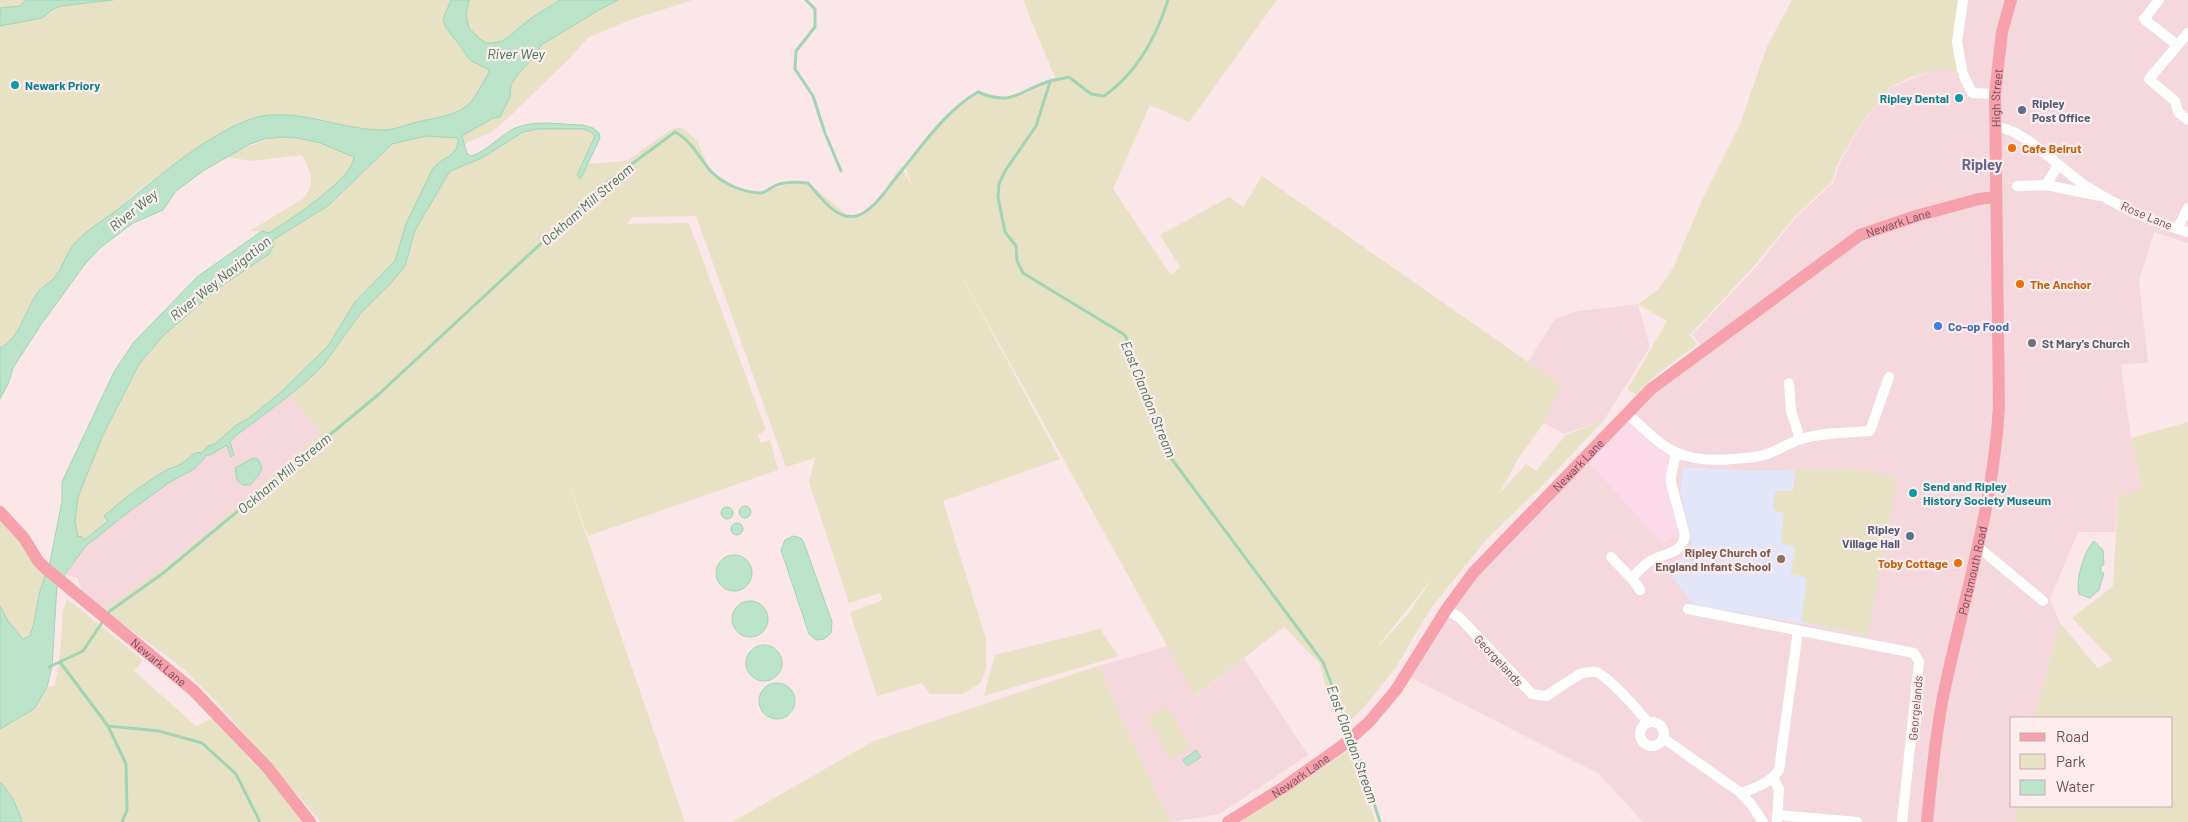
<svg xmlns="http://www.w3.org/2000/svg" width="2188" height="822" viewBox="0 0 2188 822" font-family="Barlow,sans-serif">
<rect width="100%" height="100%" fill="#fbe6e9"/>
<!-- residential -->
<g fill="#f5d8de">
<polygon points="1963,0 2188,0 2188,243 2154,232 2139,281 2148,363 2121,364 2131,438 2142,490 2118,496 2115,532 2078,532 2050,599 2060,623 2034,718 2012,718 2012,806 2017,806 2015,822 1643,822 1599,774 1406,675 1446,610 1627,413 1706,351 1692,335 1757,266 1796,217 1834,182 1838,167 1847,149 1866,119 1889,89 1910,79 1940,69"/>
<polygon points="1638,304 1650,347 1604,420 1564,434 1544,423 1547,415 1528,362 1555,319 1573,312"/>
<polygon points="290,395 321,433 179,556 104,610 84,595 77,578 65,575 85,547 122,517 170,482 194,469 202,461 206,454 210,455 227,445 234,437"/>
<polygon points="1168,646 1196,696 1244,658 1308,755 1220,814 1170,822 1098,666"/>
</g>
<!-- commercial -->
<polygon fill="#fbdaea" points="1627,413 1676,454 1673,468 1684,529 1663,544 1584,457"/>
<!-- education -->
<polygon fill="#e3e5f8" points="1683,467 1754,471 1857,469 1897,478 1868,635 1694,605 1667,570 1692,548 1680,490"/>
<!-- green -->
<g fill="#e8e2c5" fill-rule="evenodd">
<polygon points="0,0 26,0 20,6 0,8"/>
<path d="M113 0H451L443 19C450 34 459 49 471 60 476 65 484 65 489 69L488 74C482 84 477 95 470 103 459 115 435 118 421 121 408 124 393 131 380 130 337 128 288 103 246 121 222 130 202 145 181 160 167 170 151 180 138 191 108 217 79 247 54 278 50 283 44 284 39 290 26 307 20 338 0 348V26L42 18 53 8 61 6Z"/>
<path d="M469 0H560C550 6 540 12 531 19 518 27 508 42 492 43 484 44 478 37 473 32 464 22 465 12 469 0Z"/>
<polygon points="618,0 693,0 630,20 589,37 568,60 506,120 492,132 464,144 462,136 493,118 500,116 510,97 511,85 518,74 536,55 541,45 599,10"/>
<path d="M1023 0H1277L1189 122 1150 105 1113 189 1171 275 1180 267 1160 235 1229 197 1243 207 1262 176 1561 385 1544 423 1518 459 1498 495 1526 464 1536 471 1566 435 1604 420 1547 481 1487 539 1431 608 1396 667 1371 699 1352 719 1331 709 1320 664 1284 627 1195 696 950 255 1060 459 943 501 986 639V668L981 683 962 694H930L922 683 877 696 850 612 883 600 880 593 849 603 809 482 815 458 786 467 696 216 632 217 627 224 689 223 766 430 758 435 761 443 770 440 778 470 588 536 565 473 685 822H321L221 707 184 669 104 610 179 556 321 433 290 395 324 364 360 314 392 282 405 266 415 230 450 171 468 164 523 132 538 129H584L591 132 595 136 577 175 580 178 588 164 627 161 670 130 681 127 697 140 710 171 744 191 762 193 793 182 808 183 847 215 855 217 875 205 901 166 914 189 905 167C926 141 948 108 978 92 1011 106 1026 92 1056 80ZM1434 576 1408 614 1378 647V646Z"/>
<polygon points="1792,0 1960,0 1960,71 1956,73 1946,68 1911,77 1889,88 1865,119 1846,149 1837,166 1832,182 1795,216 1755,265 1690,335 1697,344 1657,374 1636,394 1627,390 1667,321 1638,304 1659,289 1673,268 1703,198 1741,122 1767,46"/>
<path d="M426 136 458 138C458 148 456 152 447 156L406 224 395 261 355 302 328 346 280 393 249 418 235 426 215 444 208 446 201 453 191 455 179 465 166 470 144 484 104 516 108 521 83 540 78 537 75 521 78 497 103 435 139 364 165 334 220 287 269 254 273 247 272 240 329 205 392 144Z"/>
<path d="M282 137C307 138 329 147 352 155L354 162C333 193 300 214 269 233L262 231H250L304 198 311 186V174L302 155 252 161 227 157C246 147 261 140 282 137Z"/>
<polygon points="2188,422 2188,822 2015,822 2017,806 2172,806 2172,718 2034,718 2060,623 2098,668 2112,660 2072,618 2113,586 2118,496 2142,489 2131,438"/>
<polygon points="1857,469 1897,478 1868,635 1801,622 1807,578 1791,574 1795,547 1781,544 1784,514 1773,509 1775,491 1793,491 1795,470"/>
<polygon points="0,517 47,572 39,594 34,623 30,636 24,639 8,621 0,606"/>
<polygon points="67,599 143,660 134,671 196,726 214,717 262,768 305,822 22,822 8,790 0,782 0,729 34,709 47,687 55,686 60,655 63,612"/>
<polygon points="1100,629 1119,656 984,696 995,655"/>
<polygon points="1098,666 1170,822 732,822 874,741"/>
<polygon points="1167,707 1190,748 1170,759 1147,718"/>
<polygon points="1349,750 1376,822 1242,822 1243,820"/>
</g>
<!-- water -->
<g fill="#bbe4cb" stroke="#a2d5b6" fill-rule="evenodd">
<polygon points="26,0 113,0 61,6 53,9 42,18 0,26 0,8 20,6"/>
<path d="M451 0H469L466 14 469 28 479 38 486 43H492L503 41 530 19 560 0H618L599 10 541 45 536 55 518 74 511 85 510 97 500 117 493 118 462 136 467 154 472 156C487 150 497 139 510 131 530 118 561 125 583 125L593 128 599 133 600 138 583 174 580 179 577 175 595 136 591 132 584 129H538L523 132 482 158 450 171 415 230 405 266 392 282 360 314 324 364 308 380 281 402 234 437 230 442 234 455 231 457 227 445 210 455H206L202 461 194 469 170 482 122 517 85 547 57 585 52 666 47 687 34 709 0 729V606L8 621 23 639 30 636 34 623 39 594 50 562 62 501V482L114 372 134 342 197 277 262 231 269 233C287 222 354 178 354 157L320 143 297 138 282 137 265 139 250 144 203 171 176 191 163 210 133 223 100 248 85 264 40 326 13 368 8 384 0 399V348C19 339 26 310 37 293 42 286 49 284 54 278 63 268 66 253 75 243 86 230 104 220 117 210 157 178 196 143 243 122 287 102 335 129 380 130 393 131 408 124 421 121 436 118 459 115 470 103 477 95 482 84 488 74L489 70 470 60 445 26 443 19ZM426 136 458 138C459 157 442 156 432 170L406 224 395 261 355 302 328 346 280 393 249 418 235 426 215 444 208 446 202 453C192 450 188 461 179 465 175 467 169 468 165 471 143 484 123 499 104 516L108 521 84 540 81 536 78 537 75 521 78 497 103 435 139 364 165 334 220 287 269 254 273 247V240L329 205 392 144Z"/>
<polygon points="253,458 258,459 262,467 259,475 250,485 243,485 237,480 235,468"/>
<circle cx="745" cy="512" r="6"/>
<circle cx="727" cy="513" r="6"/>
<circle cx="737" cy="529" r="6"/>
<polygon points="793,536 801,538 804,543 832,622 831,633 824,639 816,640 809,634 781,550 785,540"/>
<path d="M2094 541 2103 550 2104 565H2101V573H2104L2099 590 2090 598 2079 594C2075 581 2084 551 2094 541Z"/>
<circle cx="734" cy="573" r="18"/>
<circle cx="750" cy="619" r="18"/>
<circle cx="764" cy="663" r="18"/>
<circle cx="777" cy="701" r="18"/>
<polygon points="1196,750 1201,757 1187,766 1183,760"/>
<path d="M0 782C12 794 17 807 22 822H0Z"/>
</g>
<g fill="none" stroke-linecap="round" stroke-linejoin="round">
<!-- stream -->
<g stroke="#a2d5b6" stroke-width="3">
<polyline points="806,0 815,9 815,27 796,51 795,69 813,96 825,133 841,171"/>
<polyline points="1050,82 1036,126 1005,171 999,184 998,197 1005,232 1016,246 1017,261 1023,273 1125,335 1168,454 1323,662 1351,735"/>
<path d="M107 616 110 611 162 574 379 394 605 184 675 132C690 140 698 155 708 168 720 183 741 192 760 193 766 193 771 187 777 185 786 181 798 182 808 183 819 195 836 221 856 216 873 212 888 187 899 174 922 146 946 110 978 92 1013 107 1018 91 1050 81 1056 79 1063 79 1069 77L1091 94 1104 96C1137 73 1156 38 1168 0"/>
<polyline points="60,662 108,726 126,764 127,810 122,822"/>
<polyline points="49,667 83,651 103,621"/>
<polyline points="108,726 159,731 202,743 236,774 260,822"/>
<polyline points="1354,741 1380,822"/>
</g>
<!-- minor -->
<g stroke="#fff" stroke-width="10">
<polyline points="2159,0 2144,19 2177,45"/>
<polyline points="2188,33 2149,79 2175,101 2178,112 2188,120"/>
<polyline points="1962,70 1957,42 1963,0"/>
<polyline points="1964,76 1972,93 1995,94"/>
<path d="M1994 127C2022 126 2061 170 2086 186 2117 206 2153 222 2188 232"/>
<polyline points="2046,185 2058,165"/>
<polyline points="2017,186 2046,185 2100,196"/>
<polyline points="2177,229 2188,208"/>
<polyline points="1789,383 1791,411 1800,439"/>
<path d="M1627 413C1665 449 1678 464 1733 459 1744 458 1757 458 1767 454 1779 450 1790 442 1802 439 1823 432 1848 433 1870 431L1889 377"/>
<polyline points="1978,547 2043,601"/>
<polyline points="1611,557 1634,581 1640,590"/>
<path d="M1632 578C1637 572 1643 566 1650 561 1664 553 1681 555 1685 536L1671 483V476L1676 454"/>
<polyline points="1688,609 1914,653 1919,662 1902,822"/>
<path d="M1446 610 1459 617 1532 694 1546 696 1580 674C1586 672 1590 671 1596 672 1608 676 1640 712 1648 723"/>
<circle cx="1652" cy="734" r="12"/>
<polyline points="1663,738 1741,793 1751,804 1763,822"/>
<polyline points="1773,778 1779,789 1777,822"/>
<path d="M1741 793C1755 788 1770 783 1779 770L1798 631"/>
<polyline points="1777,815 1857,822"/>
</g>
<!-- major -->
<g stroke="#f7a1ad" stroke-width="12">
<path id="s1" d="M0 512 24 538 38 561 45 568 193 690 267 767 310 822"/>
<path id="s2" d="M1228 822 1284 787 1342 746 1369 722 1396 690 1446 610 1473 573 1651 389 1860 235 1916 216 1979 199 1996 197"/>
<path id="s3" d="M1927 822C1931 780 1935 739 1943 697 1963 600 1994 505 1999 406L1995 94 2002 32 2011 0"/>
</g>
</g>
<!-- markers -->
<g fill="#0f9aa8" stroke="#feecef" stroke-width="2">
<circle cx="15" cy="85" r="5"/>
<circle cx="1959" cy="98" r="5"/>
<circle cx="1913" cy="493" r="5"/>
</g>
<g fill="#5c6f8a" stroke="#feecef" stroke-width="2">
<circle cx="2022" cy="110" r="5"/>
<circle cx="1910" cy="536" r="5"/>
</g>
<g fill="#e8710a" stroke="#feecef" stroke-width="2">
<circle cx="2012" cy="148" r="5"/>
<circle cx="2020" cy="284" r="5"/>
<circle cx="1958" cy="563" r="5"/>
</g>
<circle fill="#3f7fe0" stroke="#feecef" stroke-width="2" cx="1938" cy="326" r="5"/>
<circle fill="#6b7280" stroke="#feecef" stroke-width="2" cx="2032" cy="343" r="5"/>
<circle fill="#8d6e63" stroke="#feecef" stroke-width="2" cx="1781" cy="559" r="5"/>
<g text-anchor="middle" dominant-baseline="central" stroke-width="4.5" stroke-linejoin="round" paint-order="stroke">
<!-- culture labels -->
<g font-size="12" font-weight="bold" fill="#0d838f" stroke="#feecef" text-anchor="start">
<text x="25" y="85">Newark Priory</text>
<text x="1949" y="98" text-anchor="end">Ripley Dental</text>
<text x="1923" y="486">Send and Ripley<tspan x="1923" dy="14">History Society Museum</tspan></text>
</g>
<!-- street labels -->
<g font-size="12" fill="#734c5c" stroke="#feecef">
<text stroke="none"><textPath href="#s3" startOffset="731">High Street</textPath></text>
<text transform="translate(2147 215) rotate(23)">Rose Lane</text>
<text stroke="none"><textPath href="#s2" startOffset="911">Newark Lane</textPath></text>
<text stroke="none"><textPath href="#s2" startOffset="506">Newark Lane</textPath></text>
<text stroke="none"><textPath href="#s3" startOffset="256">Portsmouth Road</textPath></text>
<text transform="translate(1499 660) rotate(47)">Georgelands</text>
<text stroke="none"><textPath href="#s1" startOffset="220">Newark Lane</textPath></text>
<text transform="translate(1915 708) rotate(-85)">Georgelands</text>
<text stroke="none"><textPath href="#s2" startOffset="86">Newark Lane</textPath></text>
</g>
<!-- service labels -->
<g font-size="12" font-weight="bold" fill="#4e5e75" stroke="#feecef" text-anchor="start">
<text x="2032" y="103">Ripley<tspan x="2032" dy="14">Post Office</tspan></text>
<text x="1900" y="529" text-anchor="end">Ripley<tspan x="1900" dy="14">Village Hall</tspan></text>
</g>
<!-- food labels -->
<g font-size="12" font-weight="bold" fill="#c56008" stroke="#feecef" text-anchor="start">
<text x="2022" y="148">Cafe Beirut</text>
<text x="2030" y="284">The Anchor</text>
<text x="1948" y="563" text-anchor="end">Toby Cottage</text>
</g>
<!-- shop labels -->
<g font-size="12" font-weight="bold" fill="#366cbe" stroke="#feecef" text-anchor="start">
<text x="1948" y="326">Co-op Food</text>
</g>
<!-- worship labels -->
<g font-size="12" font-weight="bold" fill="#5b616d" stroke="#feecef" text-anchor="start">
<text x="2042" y="343">St Mary's Church</text>
</g>
<!-- education labels -->
<g font-size="12" font-weight="bold" fill="#785e54" stroke="#feecef" text-anchor="end">
<text x="1771" y="552">Ripley Church of<tspan x="1771" dy="14">England Infant School</tspan></text>
</g>
<!-- water labels -->
<g font-size="14" font-style="italic" fill="#407856" stroke="#feecef">
<text x="516" y="53">River Wey</text>
<text transform="translate(587 204) rotate(-41)">Ockham Mill Stream</text>
<text transform="translate(133 210) rotate(-39)">River Wey</text>
<text transform="translate(220 278) rotate(-39)">River Wey Navigation</text>
<text transform="translate(1149 399) rotate(68)">East Clandon Stream</text>
<text transform="translate(284 473) rotate(-40)">Ockham Mill Stream</text>
<text transform="translate(1353 744) rotate(70)">East Clandon Stream</text>
</g>
<!-- quarter labels -->
<g font-size="15" font-weight="bold" fill="#646890" stroke="#feecef">
<text x="1982" y="164">Ripley</text>
</g>
</g>
<!-- legend -->
<rect x="2010" y="717" width="162" height="90" fill="#feecef" stroke="#c6acb4"/>
<rect x="2020" y="733" width="25" height="8" fill="#f7a1ad" stroke="#c6acb4"/>
<text x="2056" y="742" font-size="15" fill="#734c5c">Road</text>
<rect x="2020" y="754" width="25" height="15" fill="#e8e2c5" stroke="#c6acb4"/>
<text x="2056" y="767" font-size="15" fill="#734c5c">Park</text>
<rect x="2020" y="780" width="25" height="15" fill="#bbe4cb" stroke="#c6acb4"/>
<text x="2056" y="792" font-size="15" fill="#734c5c">Water</text>
</svg>
